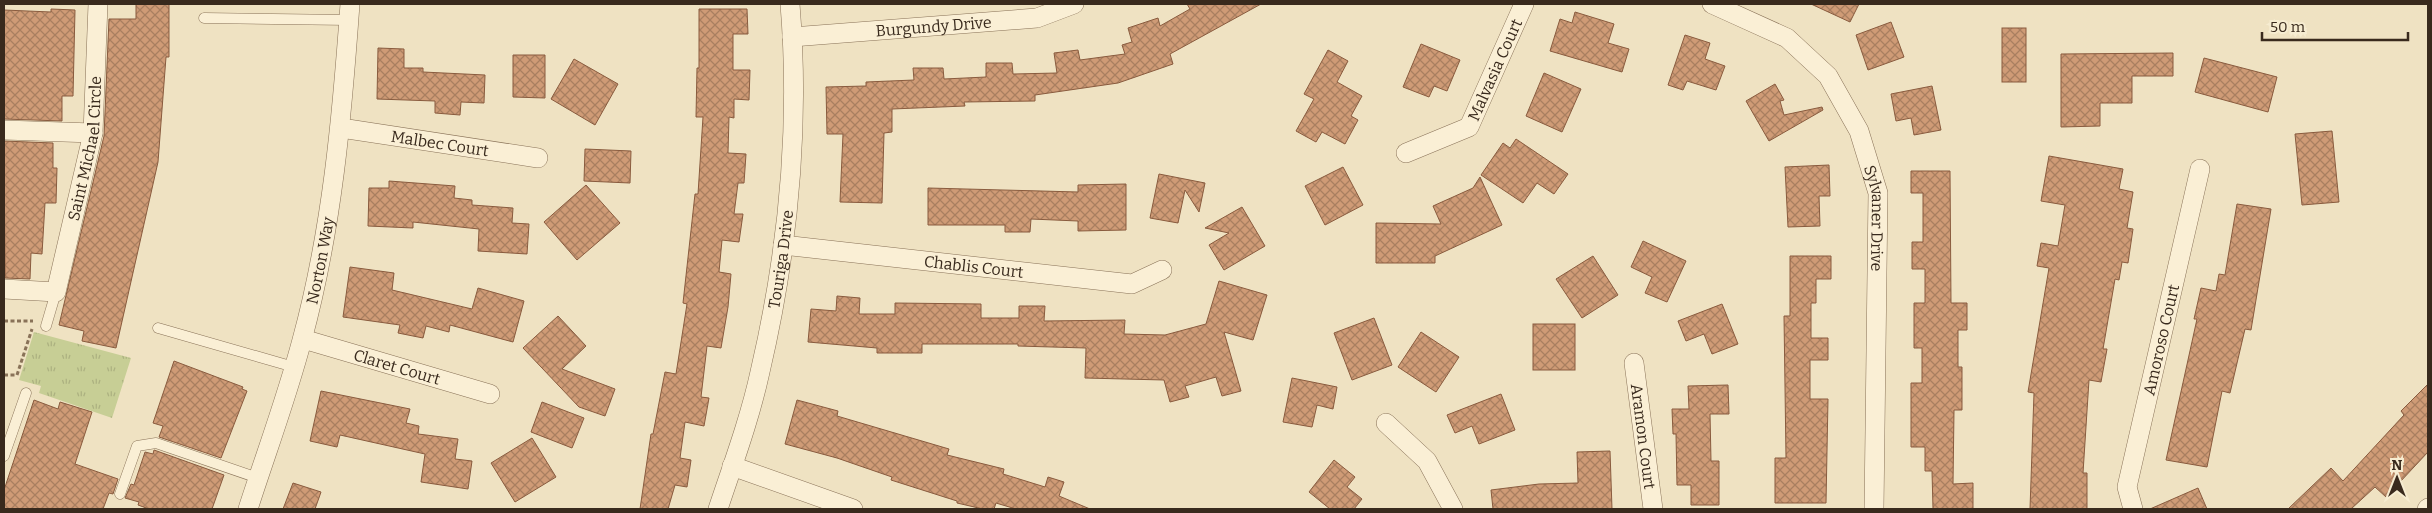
<svg xmlns="http://www.w3.org/2000/svg" width="2432" height="513" viewBox="0 0 2432 513" font-family="Bitter,serif">
<defs>
<pattern id="park-tufts" width="24" height="20" patternUnits="userSpaceOnUse" patternTransform="scale(1.25)"><rect width="24" height="20" fill="#c7ce95"/><path d="M3 7l-1-3M5 7V3M7 7l1-3M15 17l-1-3M17 17v-4M19 17l1-3" fill="none" stroke="#acb180"/></pattern>
<pattern id="building-cross-hatch" width="8" height="8" patternUnits="userSpaceOnUse" patternTransform="scale(1.25)"><rect width="8" height="8" fill="#cf9b76"/><path d="M0 0l8 8M0 8l8-8" fill="none" stroke="#a97f60"/></pattern>
</defs>
<rect width="100%" height="100%" fill="#efe2c2"/>
<!-- park -->
<polygon fill="url(#park-tufts)" points="34,332 131,358 112,418 39,393 41,386 19,380"/>
<!-- building -->
<g fill="url(#building-cross-hatch)" stroke="#895b3e">
<polygon points="136,4 169,4 169,57 166,57 158,162 116,348 82,341 84,331 59,325 104,136 109,19 136,19"/>
<polygon points="1187,4 1261,4 1170,54 1173,64 1118,83 1035,95 1035,101 964,102 965,106 892,109 892,132 884,133 882,203 840,202 843,134 827,134 826,87 866,86 866,82 914,80 913,68 943,68 944,79 986,77 986,63 1012,63 1013,74 1057,73 1054,53 1078,50 1080,60 1125,54 1122,45 1132,42 1128,28 1158,18 1160,26 1190,9"/>
<polygon points="1811,4 1859,4 1850,22"/>
<polygon points="51,9 75,10 73,96 62,96 62,121 4,119 4,10 51,12"/>
<polygon points="699,9 747,9 748,34 733,34 733,70 750,70 749,100 734,99 734,118 729,117 728,153 746,154 744,183 738,183 734,214 743,214 739,242 722,240 719,272 731,274 728,307 721,348 707,346 701,397 709,398 704,426 685,422 680,458 691,460 687,487 675,485 668,509 640,509 651,434 653,434 665,372 676,374 687,304 683,303 695,194 698,194 703,117 696,117 697,68 699,68"/>
<polygon points="1575,12 1614,24 1608,43 1629,49 1622,72 1550,51 1560,19 1572,23"/>
<polygon points="1891,22 1904,57 1868,70 1856,35"/>
<rect x="2002" y="28" width="24" height="54"/>
<polygon points="1685,35 1710,43 1705,59 1725,66 1716,90 1687,81 1683,90 1668,85"/>
<polygon points="1421,44 1460,60 1447,91 1434,86 1429,97 1403,87"/>
<polygon points="378,48 404,49 404,68 423,68 423,72 485,75 484,103 461,102 460,115 435,113 435,101 377,99"/>
<polygon points="1328,50 1348,61 1337,82 1362,96 1351,116 1358,120 1345,144 1322,132 1316,142 1296,131 1314,99 1304,94"/>
<polygon points="2173,53 2173,76 2132,76 2132,103 2100,103 2100,126 2061,127 2061,54"/>
<polygon points="513,55 545,55 545,98 513,97"/>
<polygon points="2204,58 2277,77 2268,112 2195,92"/>
<polygon points="574,59 618,84 595,125 551,99"/>
<polygon points="1544,73 1581,89 1562,132 1526,116"/>
<polygon points="1775,84 1784,100 1780,101 1784,115 1822,107 1823,110 1769,141 1746,101"/>
<polygon points="1932,86 1941,130 1914,135 1911,118 1896,121 1891,94"/>
<polygon points="2332,131 2339,202 2302,205 2295,134"/>
<polygon points="1516,139 1568,174 1554,194 1537,183 1523,203 1481,175 1503,143 1510,148"/>
<polygon points="4,141 53,143 53,168 57,168 56,203 45,203 42,254 31,253 30,279 5,278"/>
<polygon points="585,149 631,151 630,183 584,181"/>
<polygon points="2049,156 2123,169 2119,189 2133,192 2127,228 2133,229 2128,263 2122,262 2119,280 2115,279 2103,349 2107,349 2101,382 2089,380 2083,473 2087,473 2087,509 2030,509 2034,393 2028,392 2049,268 2037,266 2041,243 2058,246 2065,205 2041,201"/>
<polygon points="1829,165 1830,196 1819,196 1820,226 1788,227 1785,167"/>
<polygon points="1343,167 1363,205 1325,225 1305,186"/>
<polygon points="1911,171 1950,171 1951,303 1967,303 1967,330 1958,330 1958,367 1962,367 1962,410 1954,410 1953,484 1973,483 1973,509 1933,509 1932,471 1925,471 1925,447 1911,447 1911,383 1922,383 1922,348 1914,348 1914,303 1925,303 1925,269 1912,269 1912,242 1923,242 1923,193 1911,193"/>
<polygon points="1159,174 1205,183 1199,212 1185,190 1178,223 1150,218"/>
<polygon points="1480,177 1502,225 1435,256 1435,263 1376,263 1376,223 1441,224 1433,206 1473,188"/>
<polygon points="389,181 455,186 454,198 472,200 472,205 513,208 512,223 529,224 527,254 478,251 479,229 413,222 413,228 368,226 369,188 389,188"/>
<polygon points="1126,184 1126,230 1078,231 1078,221 1031,219 1030,232 1005,232 1005,225 928,225 928,188 1078,192 1078,185"/>
<polygon points="586,185 620,223 577,260 544,222"/>
<polygon points="2237,204 2271,209 2251,330 2245,329 2230,393 2222,391 2207,467 2166,460 2197,319 2194,319 2201,288 2216,291 2219,274 2225,275"/>
<polygon points="1242,207 1265,246 1224,270 1209,245 1229,233 1205,228"/>
<polygon points="1643,241 1686,261 1667,302 1645,293 1652,277 1631,267"/>
<polygon points="1593,256 1618,295 1582,318 1556,279"/>
<polygon points="1790,256 1831,256 1831,279 1816,279 1816,303 1811,303 1811,338 1828,338 1828,360 1810,360 1810,399 1828,399 1826,503 1775,503 1775,458 1786,458 1784,316 1790,316"/>
<polygon points="350,267 394,273 392,290 472,309 478,288 524,301 513,342 450,325 449,332 426,326 423,338 398,333 400,325 343,317"/>
<polygon points="1219,281 1267,295 1253,340 1224,332 1241,391 1222,396 1216,377 1185,386 1189,397 1170,402 1164,380 1085,378 1086,348 1018,346 1018,344 922,344 922,353 877,353 877,348 808,342 811,309 836,311 837,296 860,298 859,314 895,314 895,303 981,304 981,318 1019,318 1019,306 1045,306 1044,321 1125,320 1124,334 1165,335 1206,324"/>
<polygon points="1722,304 1738,344 1712,354 1704,334 1686,341 1678,321"/>
<polygon points="558,316 586,346 562,369 615,389 605,416 579,407 523,348"/>
<polygon points="1374,318 1392,365 1352,380 1334,333"/>
<rect x="1533" y="324" width="42" height="46"/>
<polygon points="1421,332 1459,357 1436,392 1398,367"/>
<polygon points="174,361 243,387 242,389 247,391 221,458 159,437 163,426 153,423"/>
<polygon points="1292,378 1337,387 1333,409 1317,405 1312,427 1283,422"/>
<polygon points="2428,384 2428,452 2386,497 2375,487 2351,509 2288,509 2331,468 2343,481 2404,415 2401,411"/>
<polygon points="1728,385 1729,414 1710,414 1711,461 1719,461 1719,505 1691,505 1691,485 1677,485 1676,434 1673,434 1672,409 1689,409 1688,386"/>
<polygon points="321,391 410,409 406,423 419,426 418,434 458,439 455,459 472,461 468,489 421,482 425,454 340,435 337,447 310,441"/>
<polygon points="1501,394 1515,430 1479,444 1472,426 1455,433 1447,415"/>
<polygon points="34,400 58,409 60,402 92,412 75,464 118,479 113,494 109,493 103,509 4,509 4,490"/>
<polygon points="797,400 838,411 837,416 949,449 947,455 1004,469 1003,474 1045,487 1048,477 1064,482 1059,496 1090,509 1016,509 996,503 994,509 983,509 957,503 957,501 891,480 892,477 837,458 785,444"/>
<polygon points="542,402 584,418 572,448 531,432"/>
<polygon points="532,438 556,477 515,502 491,463"/>
<polygon points="154,450 224,475 212,509 149,509 138,505 139,502 125,498 131,484 134,485 145,452 153,454"/>
<polygon points="1610,451 1612,509 1493,509 1491,490 1539,484 1578,483 1577,452"/>
<polygon points="1334,460 1355,477 1347,487 1362,499 1354,509 1330,509 1309,492"/>
<polygon points="293,483 321,492 315,509 283,509"/>
<polygon points="2198,488 2207,509 2150,509"/>
</g>
<g fill="none" stroke-linecap="round" stroke-linejoin="round">
<defs>
<g id="lane">
<polyline points="204,18 349,20"/>
<polyline points="46,326 56,292"/>
<polyline points="158,328 294,367"/>
<polyline points="4,456 26,393"/>
<polyline points="120,494 137,446 156,443 258,478"/>
</g>
<g id="street">
<path id="s1" d="M1712 4 1787 38 1828 76 1859 131 1878 193 1874 509"/>
<path id="s2" d="M792 37 1037 18 1074 4"/>
<path id="s3" d="M341 128 538 158"/>
<polyline points="4,130 93,133"/>
<path id="s4" d="M1406 153 1469 127 1524 4"/>
<path id="s5" d="M783 245 1132 284 1162 270"/>
<path id="s6" d="M4 289 56 292 93 133 98 4"/>
<path id="s7" d="M303 339 490 394"/>
<path id="s8" d="M1634 363 1653 509"/>
<polyline points="1386,423 1427,461 1453,509"/>
<polyline points="732,466 853,509"/>
<path id="s9" d="M248 509C266 453 287 397 302 340 332 230 342 117 350 4"/>
<path id="s10" d="M718 509C733 464 750 418 760 372 788 252 800 126 790 4"/>
<path id="s11" d="M2133 509 2127 487 2200 169"/>
<polyline points="2427,509 2428,508"/>
</g>
</defs>
<!-- lane casing -->
<use href="#lane" stroke="#897258" stroke-width="11"/>
<!-- street casing -->
<use href="#street" stroke="#897258" stroke-width="20"/>
<!-- path -->
<g stroke="#897258" stroke-width="3" stroke-dasharray="4 2.5" stroke-linecap="butt">
<polyline points="4,321 33,321"/>
<polyline points="4,375 17,375 32,329"/>
</g>
<!-- lane -->
<use href="#lane" stroke="#faefd5" stroke-width="10"/>
<!-- street -->
<use href="#street" stroke="#faefd5" stroke-width="19"/>
</g>
<g text-anchor="middle" dominant-baseline="central" stroke-width="5" stroke-linejoin="round" paint-order="stroke">
<!-- street labels -->
<g font-size="16" fill="#392a1d" stroke="#f6ecd1">
<text stroke="none"><textPath href="#s2" startOffset="142">Burgundy Drive</textPath></text>
<text stroke="none"><textPath href="#s4" startOffset="131">Malvasia Court</textPath></text>
<text stroke="none"><textPath href="#s3" startOffset="100">Malbec Court</textPath></text>
<text stroke="none"><textPath href="#s6" startOffset="199">Saint Michael Circle</textPath></text>
<text stroke="none"><textPath href="#s1" startOffset="291">Sylvaner Drive</textPath></text>
<text stroke="none"><textPath href="#s9" startOffset="259">Norton Way</textPath></text>
<text stroke="none"><textPath href="#s10" startOffset="258">Touriga Drive</textPath></text>
<text stroke="none"><textPath href="#s5" startOffset="192">Chablis Court</textPath></text>
<text stroke="none"><textPath href="#s11" startOffset="174">Amoroso Court</textPath></text>
<text stroke="none"><textPath href="#s7" startOffset="98">Claret Court</textPath></text>
<text stroke="none"><textPath href="#s8" startOffset="74">Aramon Court</textPath></text>
</g>
</g>
<!-- border -->
<rect width="2432" height="513" fill="none" stroke="#392a1d" stroke-width="10"/>
<!-- north arrow -->
<g transform="translate(2397 478)" stroke="#f6ecd1" stroke-width="4" paint-order="stroke">
<path d="M0-4L9 19L0 12L-9 19Z" fill="#392a1d"/>
<text y="-8" font-size="14" font-weight="bold" text-anchor="middle" fill="#392a1d">N</text>
</g>
<!-- scale -->
<path d="M2262 32v8h146v-8" fill="none" stroke="#392a1d" stroke-width="2.5"/>
<text x="2270" y="32" font-size="15" fill="#392a1d" stroke="#f6ecd1" stroke-width="4" paint-order="stroke">50 m</text>
</svg>
